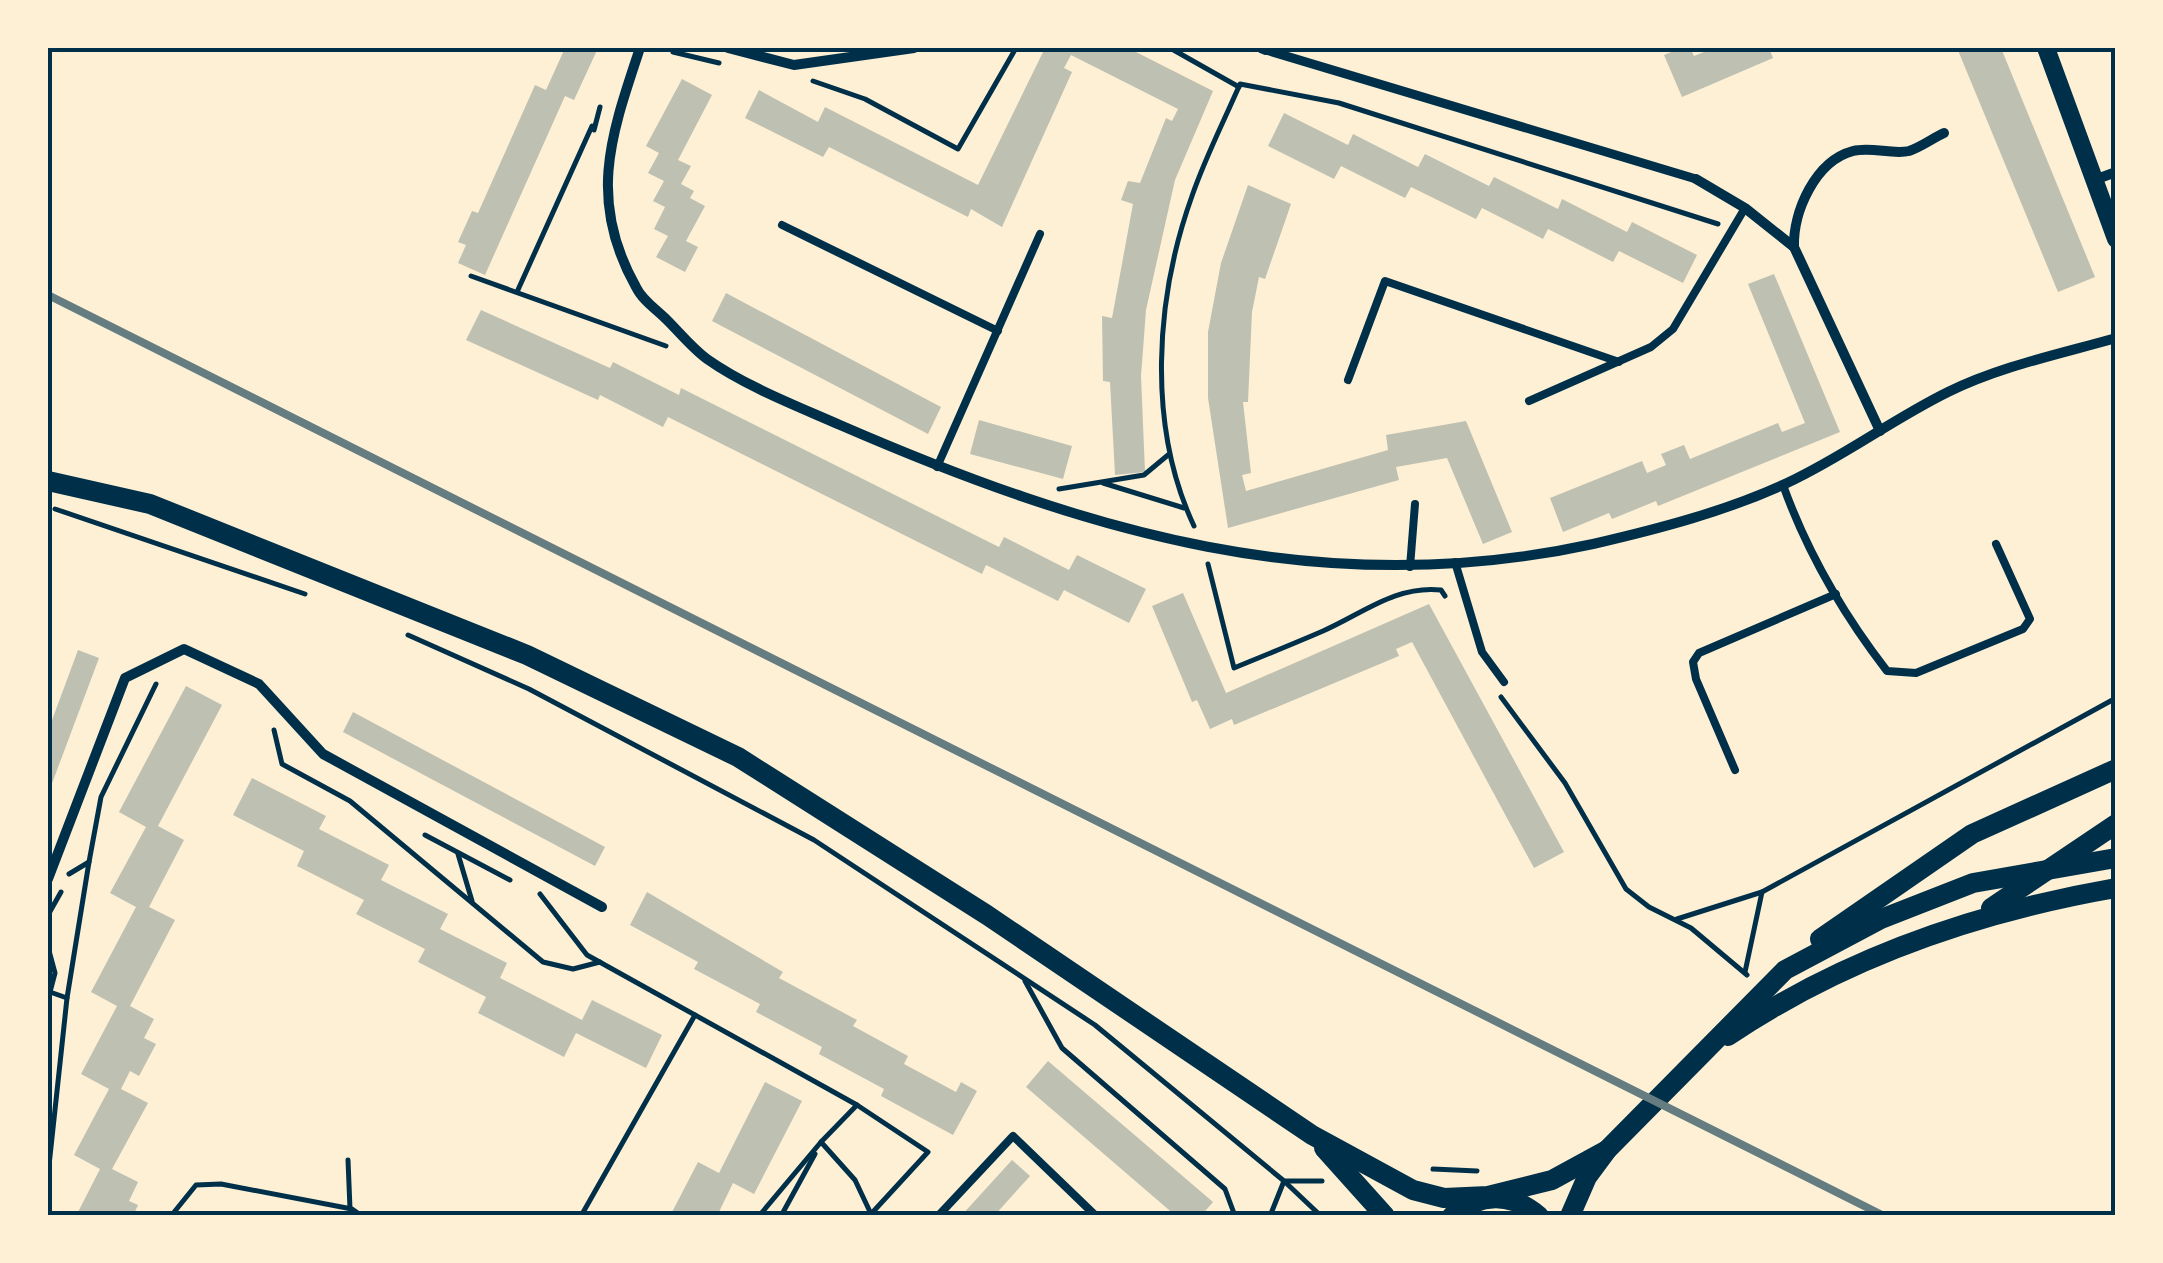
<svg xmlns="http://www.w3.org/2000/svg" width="2163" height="1263" viewBox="0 0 2163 1263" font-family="'Source Serif 4',serif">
<rect width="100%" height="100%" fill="#fdf0d5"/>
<!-- building -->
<g fill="#bec0b2">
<polygon points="565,48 598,48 574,100 565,96 485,275 458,263 466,245 458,242 472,211 478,213 535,85 546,90"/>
<polygon points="1045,48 1128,48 1213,91 1175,180 1146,310 1141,376 1145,472 1115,475 1110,382 1103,381 1102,316 1112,318 1133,204 1121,200 1128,181 1140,183 1166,118 1172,121 1178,109 1071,55 1064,68 1072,72 1002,227 971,209 968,217 829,147 823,157 745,118 759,90 818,122 825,107 978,185"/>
<polygon points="1681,48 1690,48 1694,56 1714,48 1769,48 1773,58 1682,97 1664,55"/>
<polygon points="1957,48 2001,48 2095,277 2058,292"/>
<polygon points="682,79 712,95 678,160 691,166 681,184 694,191 690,198 705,206 686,241 698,247 685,272 656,257 668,236 654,229 665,207 653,201 664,181 648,173 659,153 646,146"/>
<polygon points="1284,113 1348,145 1353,134 1418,167 1425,154 1489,186 1494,177 1558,209 1562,199 1627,232 1632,222 1697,255 1683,283 1619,251 1613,262 1548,229 1543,239 1482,208 1476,219 1411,187 1405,198 1341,166 1334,179 1268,146"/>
<polygon points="1248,185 1291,204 1265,279 1259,277 1252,312 1248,402 1243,402 1251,473 1242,475 1246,491 1388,450 1386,435 1466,421 1512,532 1483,544 1447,458 1396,467 1399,480 1228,528 1208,398 1208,332 1221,263"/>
<polygon points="1774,274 1840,432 1658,506 1656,501 1612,519 1609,513 1563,532 1550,498 1642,461 1647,473 1666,465 1661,454 1684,445 1690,459 1778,423 1782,432 1805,423 1748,284"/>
<polygon points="726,293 941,407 928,434 712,321"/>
<polygon points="481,310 610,368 613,362 679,395 681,388 999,547 1004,537 1069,570 1077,555 1146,589 1129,623 1064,590 1058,601 986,565 982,574 668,417 663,427 600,395 598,400 466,340"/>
<polygon points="979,420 1072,446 1063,479 970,454"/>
<polygon points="1183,593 1226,693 1429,604 1564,852 1534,868 1412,642 1396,649 1399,656 1234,725 1232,719 1210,729 1197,700 1192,702 1152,606"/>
<polygon points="78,650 99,658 48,794 48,731"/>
<polygon points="186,686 222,705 158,826 184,840 149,907 175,920 130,1006 154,1019 144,1038 156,1044 139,1076 130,1071 121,1089 148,1103 112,1169 138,1182 129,1201 138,1205 133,1216 76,1216 100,1169 74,1155 109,1089 81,1074 117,1006 91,992 136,907 110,893 146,827 119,812"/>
<polygon points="353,712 605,847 595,866 343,732"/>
<polygon points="252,778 326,816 319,829 389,865 381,880 448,914 440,929 507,963 500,978 582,1020 592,1000 662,1035 646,1068 576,1033 564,1057 478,1013 486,997 418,962 425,949 356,914 364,900 297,866 304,851 233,815"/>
<polygon points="647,892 783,972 779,978 857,1020 853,1026 908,1056 904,1064 956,1092 961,1082 977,1091 953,1135 881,1096 884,1089 819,1054 822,1047 756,1012 760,1004 694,969 698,962 630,925"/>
<polygon points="1048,1061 1213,1202 1201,1216 1176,1216 1026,1087"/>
<polygon points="765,1082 802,1101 754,1194 733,1183 717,1216 670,1216 698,1162 719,1173"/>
<polygon points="1012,1160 1030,1176 994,1216 961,1216"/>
</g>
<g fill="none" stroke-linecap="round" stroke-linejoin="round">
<!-- path -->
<g stroke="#003049" stroke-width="5">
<polyline points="1170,48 1239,87"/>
<polyline points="673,52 719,63"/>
<polyline points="813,81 865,99 958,149 1016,48"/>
<polyline points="594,130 600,107"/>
<polyline points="471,276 666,346"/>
<polyline points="517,292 592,126"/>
<polyline points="1103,483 1184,508"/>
<polyline points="1059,489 1144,475 1168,455"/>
<polyline points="55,509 305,594"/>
<path d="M1194 526C1147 426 1155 299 1192 196 1205 158 1224 121 1240 84L1339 103 1718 224"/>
<path d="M1208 564 1234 668C1263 656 1293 644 1323 631 1362 614 1396 585 1441 590L1445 596"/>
<polyline points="408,635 529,689 814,840 1095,1025 1284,1181 1322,1181"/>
<polyline points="1501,697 1565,783 1626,889 1649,907 1691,928 1747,975"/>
<polyline points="274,730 282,764 350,801 543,962 573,969 600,962"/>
<polyline points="425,835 510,880"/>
<polyline points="458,854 472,901"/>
<polyline points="89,862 101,797 156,684"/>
<polyline points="540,894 587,955 857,1105 821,1142 855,1180 872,1216"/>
<polyline points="48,915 61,892"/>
<polyline points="1677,919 1762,892 2116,698"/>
<polyline points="48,947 55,973 50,992 67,998 89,862 69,874"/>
<polyline points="1745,972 1762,892"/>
<polyline points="1025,981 1062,1048 1225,1189 1235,1216"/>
<polyline points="48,1002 50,992"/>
<polyline points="857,1105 928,1152 871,1214"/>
<polyline points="348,1160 350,1209"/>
<polyline points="1433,1169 1477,1171"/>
<polyline points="48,1175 67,998"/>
<polyline points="171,1216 196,1185 221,1184 352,1209 362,1216"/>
<polyline points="581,1216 695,1015"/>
<polyline points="759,1216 821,1142"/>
<polyline points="781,1216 815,1154"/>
<polyline points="1270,1216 1284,1181 1321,1216"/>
</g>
<!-- service -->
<g stroke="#003049" stroke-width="8">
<polyline points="782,225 998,331"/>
<polyline points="1348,380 1385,281 1619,362"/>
<polyline points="1529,401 1651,347 1673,329 1745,208"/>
<polyline points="937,467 1040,234"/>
<path d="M1783 485C1807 552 1843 614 1887 671L1916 673 2023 629 2030 619 1996 544"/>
<polyline points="1455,562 1482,652 1504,682"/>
<polyline points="1410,567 1415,504"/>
<polyline points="1735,770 1696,679 1693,662 1699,653 1836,594"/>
<polyline points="938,1216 1013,1136 1096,1216"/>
</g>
<!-- pedestrian -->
<polyline stroke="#003049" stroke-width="9" points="1266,50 1696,179"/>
<!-- minor -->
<g stroke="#003049" stroke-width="10">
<path d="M640 48C611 135 587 200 636 287 642 300 657 310 667 320 680 333 693 349 707 359 745 386 797 406 840 425 1087 532 1322 603 1593 544 1658 529 1727 511 1787 483 1843 457 1893 419 1948 392 2001 366 2060 354 2116 338"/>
<polyline points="728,48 794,65 914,48"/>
<polyline points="1261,48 1266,50"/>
<polyline points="1696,179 1745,208 1794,247 1880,431"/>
<polyline points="2097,179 2116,172"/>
<path d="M1794 247C1793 212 1815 161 1853 151 1871 146 1892 155 1909 151 1921 147 1933 138 1944 133"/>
<polyline points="48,879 125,678 184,649 259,684 323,754 602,907"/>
</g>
<!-- tertiary -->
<polyline stroke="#003049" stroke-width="18" points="2046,48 2116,239"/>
<!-- secondary -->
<g stroke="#003049" stroke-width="20">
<polyline points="48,481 150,504 527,655 738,757 987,915 1312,1135 1413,1190 1444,1198 1488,1196 1552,1180 1607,1150"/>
<polyline points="1991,908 2116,824"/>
<polyline points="1820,939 1972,834 2116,769"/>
<path d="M1728 1036C1844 958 1978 912 2116 888"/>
<polyline points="1324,1148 1385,1216"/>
<path d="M1452 1216C1480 1193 1511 1192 1539 1216"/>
<polyline points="1570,1216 1587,1177 1607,1150 1785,970 1881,919 1973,883 2116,858"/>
</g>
<!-- rail -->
<polyline stroke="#657d81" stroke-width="8" points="48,295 1884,1216"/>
</g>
<!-- border -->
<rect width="2163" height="1263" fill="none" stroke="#fdf0d5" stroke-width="100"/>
<rect x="50" y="50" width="2063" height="1163" fill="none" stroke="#003049" stroke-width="4"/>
</svg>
